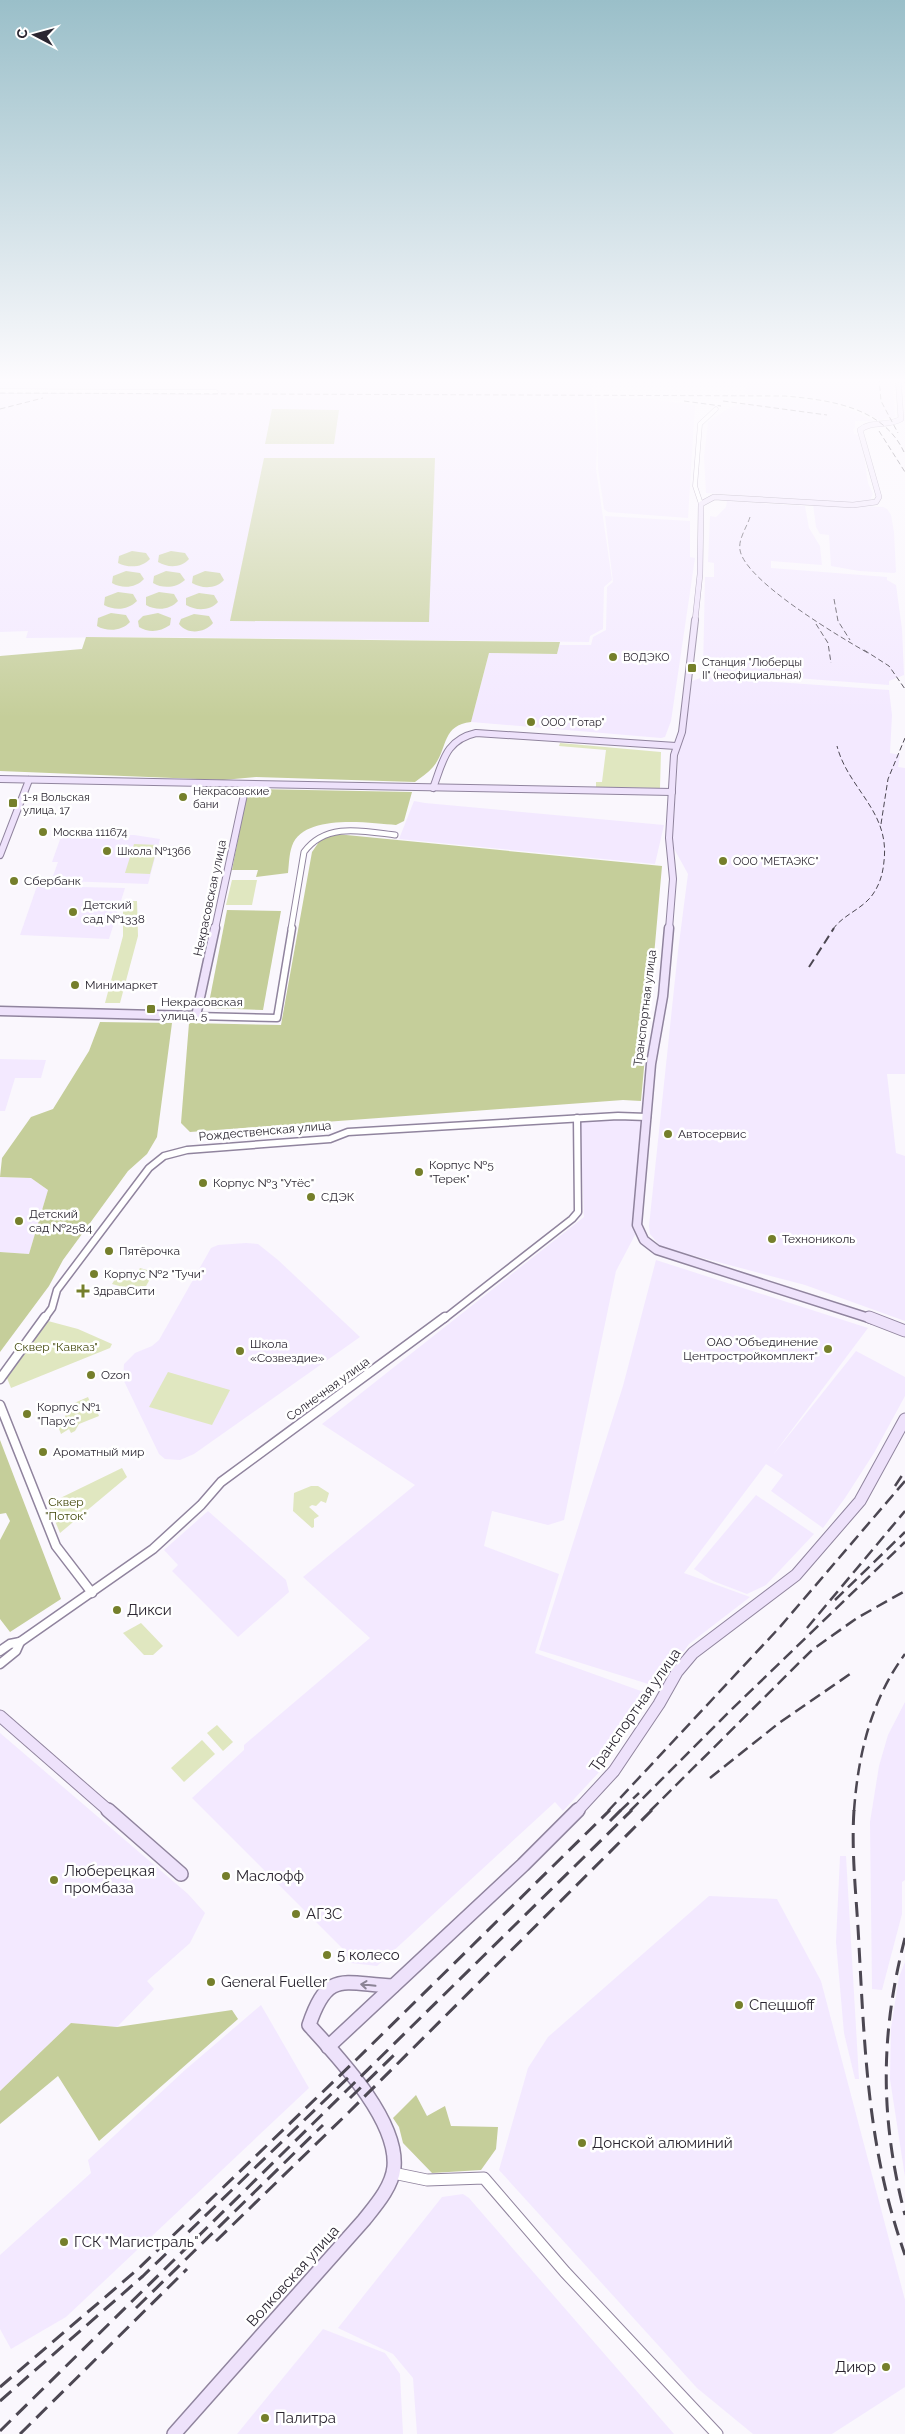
<svg xmlns="http://www.w3.org/2000/svg" width="905" height="2434" viewBox="0 0 905 2434" font-family="Raleway,sans-serif">
<rect width="100%" height="100%" fill="#faf7fd"/>
<!-- built -->
<g fill="#f3e9ff">
<polygon points="0,377 594,377 591,393 594,397 597,444 596,469 612,580 604,587 603,629 590,636 589,642 139,637 26,638 28,631 0,632"/>
<polygon points="751,377 892,377 895,417 880,420 853,407 830,401 795,395 745,394 744,393"/>
<polygon points="777,397 829,403 854,411 874,421 855,421 855,428 853,429 854,434 858,435 863,449 868,483 873,494 869,502 839,502 706,493 704,457 708,422 729,408 760,398"/>
<polygon points="597,398 644,398 695,405 688,518 608,512 604,509 598,468"/>
<polygon points="727,501 805,506 809,528 820,546 822,565 771,561 771,568 887,577 887,580 896,585 902,629 904,675 889,681 889,685 703,671 705,577 714,577 714,563 708,562 710,516 716,517 726,507"/>
<polygon points="813,504 883,507 887,509 891,515 894,532 896,572 894,573 859,571 831,566 829,535 820,534 816,527"/>
<polygon points="605,516 690,521 690,557 695,558 671,721 665,737 661,738 471,722 489,653 557,654 559,645 591,645 593,637 606,630 607,587 613,582"/>
<polygon points="703,677 889,690 892,715 890,753 900,755 898,767 905,768 905,1074 887,1074 896,1153 905,1156 905,1321 805,1285 661,1247 650,1234 649,1226 678,951 688,874 672,845 679,748 684,735 692,681"/>
<polygon points="414,801 425,803 664,825 655,864 399,839"/>
<polygon points="62,834 134,835 160,839 148,884 64,881 65,876 53,876 58,862 52,862"/>
<polygon points="37,886 125,888 109,939 20,935"/>
<polygon points="0,1059 46,1060 41,1078 15,1078 5,1111 0,1111"/>
<polygon points="642,1113 635,1235 616,1271 564,1520 548,1525 492,1511 484,1546 559,1574 535,1653 652,1695 602,1763 601,1770 563,1811 555,1802 377,1966 351,1963 346,1958 346,1952 192,1798 244,1750 244,1745 370,1638 303,1577 415,1485 322,1424 584,1217 580,1121"/>
<polygon points="0,1177 31,1178 48,1190 29,1254 0,1252"/>
<polygon points="246,1243 258,1244 278,1260 360,1337 194,1454 180,1460 165,1459 159,1454 123,1379 124,1364 135,1353 152,1346 159,1340 211,1248 218,1245"/>
<polygon points="656,1260 868,1328 773,1455 856,1351 905,1377 905,1396 874,1453 845,1498 823,1528 771,1491 783,1475 766,1464 684,1573 750,1597 689,1644 658,1687 539,1650 623,1386"/>
<polygon points="756,1495 814,1534 766,1585 747,1594 713,1581 694,1569"/>
<polygon points="208,1511 286,1580 289,1592 238,1637 172,1571 178,1565 164,1550"/>
<polygon points="905,1702 905,1880 902,1882 902,1914 882,1990 872,1989 870,1822 879,1766 888,1735"/>
<polygon points="0,1733 188,1894 205,1913 190,1943 147,1981 154,1989 117,2027 71,2023 0,2091"/>
<polygon points="840,1856 846,1856 859,2079 855,2079 844,2033 836,1942"/>
<polygon points="709,1896 777,1899 821,1981 905,2300 905,2387 832,2434 753,2434 697,2388 499,2170 528,2068 548,2037"/>
<polygon points="905,1962 905,2177 890,2079 891,2028 899,1977"/>
<polygon points="261,2005 309,2088 66,2317 11,2349 0,2329 0,2255 91,2173 88,2160 185,2070"/>
<polygon points="463,2194 469,2198 674,2434 417,2434 413,2378 393,2354 338,2328 442,2197"/>
<polygon points="323,2329 385,2353 400,2374 403,2434 237,2434"/>
</g>
<!-- green -->
<g fill="#e0e7c0">
<polygon points="560,743 661,752 660,788 596,787 596,782 602,782 606,750 559,746"/>
<polygon points="134,844 158,845 150,874 125,873"/>
<polygon points="232,880 257,880 252,905 226,905"/>
<polygon points="123,901 137,901 138,936 120,1003 105,1003 123,936"/>
<polygon points="140,1268 154,1272 146,1286 123,1287 112,1284 117,1276 134,1277"/>
<polygon points="48,1321 78,1329 112,1344 110,1348 11,1388 7,1378"/>
<polygon points="168,1372 230,1390 212,1425 149,1407"/>
<polygon points="88,1397 94,1412 97,1411 99,1416 79,1424 75,1431 71,1433 69,1429 61,1434 58,1426 66,1421 65,1416 72,1404"/>
<polygon points="122,1468 127,1477 60,1533 48,1504"/>
<polygon points="311,1486 318,1486 329,1493 326,1503 321,1501 316,1506 312,1505 309,1507 319,1516 314,1519 314,1527 312,1528 293,1511 294,1493"/>
<polygon points="141,1623 163,1646 153,1655 144,1655 123,1633"/>
<polygon points="217,1725 233,1742 223,1751 207,1733"/>
<polygon points="202,1740 215,1754 184,1782 171,1768"/>
</g>
<!-- forest -->
<g fill="#c5ce9a">
<path d="M86 637 560 642 557 654 489 653 471 722C441 725 448 750 433 767 428 773 421 777 415 782L256 777 223 780 0 771V656L82 649Z"/>
<path d="M251 790 254 789 412 792 404 821 396 825C369 823 304 813 292 846 289 854 289 865 288 873L256 877 258 870H232L247 793Z"/>
<polygon points="336,834 662,866 641,1101 623,1100 190,1132 181,1123 189,1023 281,1025 312,852 321,839"/>
<polygon points="227,910 281,911 263,1010 208,1008"/>
<polygon points="100,1022 172,1023 157,1137 147,1154 128,1171 63,1260 49,1286 0,1352 0,1252 29,1254 48,1190 31,1178 0,1177 2,1158 31,1117 53,1109 89,1051"/>
<polygon points="0,1440 61,1599 10,1632 0,1619 0,1540 10,1521 6,1513 0,1514"/>
<polygon points="232,2010 238,2019 99,2141 58,2076 0,2124 0,2091 71,2023 117,2027"/>
<polygon points="416,2095 427,2116 445,2106 451,2126 498,2127 496,2149 481,2170 432,2173 403,2143 399,2127 393,2118"/>
</g>
<!-- water -->
<g fill="#c6cf9b">
<polygon points="272,409 339,410 334,444 265,444"/>
<polygon points="264,458 435,458 429,622 230,621"/>
<path d="M132 551 146 553 150 559C142 568 128 568 118 563L119 556Z"/>
<path d="M171 551 185 553 189 559C181 568 168 568 158 562L159 555Z"/>
<path d="M126 571 140 573 144 579C136 588 122 589 112 583L113 576Z"/>
<path d="M166 571 180 573 185 580C176 588 163 589 153 583L154 576Z"/>
<path d="M205 571 220 573 224 580C216 589 202 589 192 583L193 576Z"/>
<path d="M118 592 133 594 137 601C128 610 115 611 104 605L105 597Z"/>
<path d="M159 592 174 594 178 601C170 610 156 611 146 605V597Z"/>
<path d="M199 593 214 595 218 602C210 611 196 611 186 605V598Z"/>
<path d="M111 613 126 615 130 622C122 631 107 632 97 626L98 618Z"/>
<path d="M158 613 171 618 170 625C160 632 149 633 139 627L138 621 143 616Z"/>
<path d="M194 614 209 616 213 623C205 633 187 635 179 624L181 619Z"/>
</g>
<g fill="none" stroke-linecap="round" stroke-linejoin="round">
<defs>
<g id="street-far4">
<polyline points="0,391 216,392"/>
<polyline points="701,504 695,486 700,424 716,409"/>
</g>
<path id="street-far3" d="M291 929 304 852C326 822 363 831 395 835"/>
<g id="street-far2">
<polyline points="196,1016 277,1018 292,928"/>
<polyline points="44,1319 52,1308 57,1290 149,1168 164,1156 187,1150 330,1139 348,1132 618,1116 647,1117"/>
<polyline points="444,1319 572,1219 578,1212 577,1118"/>
</g>
<g id="street-far1">
<polyline points="0,1379 45,1317"/>
<polyline points="0,1405 56,1546 92,1593"/>
<polyline points="0,1651 10,1644 20,1642 153,1549 201,1505 221,1482 445,1317"/>
<polyline points="0,1664 16,1651 20,1642"/>
</g>
<polyline id="street" points="393,2173 427,2180 484,2178 565,2272 717,2434"/>
<path id="secondary-far4" d="M695 621 700 574 701 504 714 497 853 505 876 502 879 497 860 430C872 420 888 427 901 419L898 377"/>
<g id="secondary-far3">
<polyline points="0,779 672,792"/>
<path d="M433 788C443 762 445 740 476 733L676 746"/>
<polyline points="0,855 29,780"/>
<polyline points="215,929 246,785"/>
<polyline points="669,929 673,879 669,838 674,755 682,732 695,620"/>
</g>
<g id="secondary-far2">
<polyline points="669,928 663,996 651,1064 637,1225 644,1240 657,1250 872,1319"/>
<polyline points="0,1011 196,1016 215,928"/>
</g>
<g id="secondary-far1">
<polyline points="869,1317 905,1331"/>
<polyline points="0,1716 109,1811"/>
<polyline points="577,1811 614,1771 659,1704 677,1672 693,1653 796,1575 860,1501 905,1419"/>
</g>
<g id="secondary">
<polyline points="108,1810 181,1874"/>
<polyline points="328,2047 523,1865 578,1810"/>
<path d="M174 2434 364 2220C376 2205 392 2187 394 2167 398 2120 339 2058 309 2025 328 1969 343 1984 393 1986"/>
</g>
</defs>
<!-- street-far4 casing -->
<use href="#street-far4" stroke="#90849e" stroke-width="5"/>
<!-- street-far3 casing -->
<use href="#street-far3" stroke="#90849e" stroke-width="7"/>
<!-- street-far2 casing -->
<use href="#street-far2" stroke="#90849e" stroke-width="9"/>
<!-- street-far1 casing -->
<use href="#street-far1" stroke="#90849e" stroke-width="11"/>
<!-- street casing -->
<use href="#street" stroke="#90849e" stroke-width="13"/>
<!-- secondary-far4 casing -->
<use href="#secondary-far4" stroke="#90849e" stroke-width="6"/>
<!-- secondary-far3 casing -->
<use href="#secondary-far3" stroke="#90849e" stroke-width="8"/>
<!-- secondary-far2 casing -->
<use href="#secondary-far2" stroke="#90849e" stroke-width="11"/>
<!-- secondary-far1 casing -->
<use href="#secondary-far1" stroke="#90849e" stroke-width="13"/>
<!-- secondary casing -->
<use href="#secondary" stroke="#90849e" stroke-width="16"/>
<!-- street-far4 -->
<use href="#street-far4" stroke="#fff" stroke-width="4"/>
<!-- street-far3 -->
<use href="#street-far3" stroke="#fff" stroke-width="5"/>
<!-- street-far2 -->
<use href="#street-far2" stroke="#fff" stroke-width="6"/>
<!-- street-far1 -->
<use href="#street-far1" stroke="#fff" stroke-width="8"/>
<!-- street -->
<use href="#street" stroke="#fff" stroke-width="11"/>
<!-- secondary-far4 -->
<use href="#secondary-far4" stroke="#eee2fb" stroke-width="5"/>
<!-- secondary-far3 -->
<use href="#secondary-far3" stroke="#eee2fb" stroke-width="6"/>
<!-- secondary-far2 -->
<use href="#secondary-far2" stroke="#eee2fb" stroke-width="8"/>
<!-- secondary-far1 -->
<use href="#secondary-far1" stroke="#eee2fb" stroke-width="11"/>
<!-- secondary -->
<use href="#secondary" stroke="#eee2fb" stroke-width="13"/>
<!-- rail-far3 -->
<g stroke="#4c4752" stroke-width="1" stroke-dasharray="5.5 3" stroke-linecap="butt">
<polyline points="879,377 881,401 898,433"/>
<polyline points="904,377 905,383"/>
<path d="M0 393 785 396C830 400 883 407 904 452"/>
<polyline points="684,401 721,406"/>
<polyline points="723,401 827,415"/>
<polyline points="0,409 43,398"/>
<polyline points="879,431 905,472"/>
<path d="M750 517C747 527 738 539 740 550 745 581 840 637 868 653"/>
<polyline points="834,599 838,621 850,640"/>
<polyline points="816,624 828,643 831,663"/>
<polyline points="864,650 889,666 905,689"/>
<polyline points="881,824 888,779 905,738"/>
<path d="M833 929C844 914 863 909 873 894 880 884 883 873 884 861 890 811 848 789 837 746"/>
</g>
<!-- rail-far2 -->
<polyline stroke="#4c4752" stroke-width="2" stroke-dasharray="9 5" stroke-linecap="butt" points="809,967 834,928"/>
<!-- rail-far1 -->
<g stroke="#4c4752" stroke-width="2.5" stroke-dasharray="12 6" stroke-linecap="butt">
<polyline points="895,1486 905,1471"/>
<polyline points="835,1600 905,1532"/>
<polyline points="807,1628 905,1511"/>
<polyline points="710,1778 779,1723 853,1672"/>
<polyline points="608,1811 779,1628 905,1481"/>
<polyline points="620,1811 639,1793"/>
<polyline points="630,1811 730,1711 905,1542"/>
<polyline points="650,1811 812,1650 857,1618 905,1591"/>
<path d="M854 1811C858 1755 871 1700 905 1654"/>
</g>
<!-- rail -->
<g stroke="#4c4752" stroke-width="3" stroke-dasharray="15 8" stroke-linecap="butt">
<path d="M854 1810C851 1855 857 1901 859 1946 865 2055 868 2150 905 2255"/>
<polyline points="610,1821 621,1810"/>
<path d="M905 1938C880 2034 880 2119 905 2215"/>
<polyline points="350,2098 395,2054"/>
<polyline points="216,2241 349,2112 652,1810"/>
<polyline points="136,2308 323,2125"/>
<polyline points="0,2387 138,2269 357,2059 610,1810"/>
<polyline points="0,2401 143,2276 353,2073"/>
<polyline points="0,2431 632,1810"/>
<polyline points="20,2434 187,2269"/>
</g>
</g>
<!-- one-way arrows -->
<defs><path id="oneway-shaft" d="M-6 0H5M1.5-3L5.5 0L1.5 3" fill="none" stroke-width="1.6" stroke-linecap="round" stroke-linejoin="round" transform="scale(1.25)"/></defs>
<use stroke="#8c8496" href="#oneway-shaft" transform="translate(368 1985) rotate(-174)"/>
<!-- sky -->
<linearGradient id="sky" x2="0" y2="1"><stop stop-color="#9abfc9"/><stop offset="0.53" stop-color="#fdfbfe"/><stop offset="1" stop-color="#fdfbfe" stop-opacity="0"/></linearGradient>
<rect width="905" height="718" fill="url(#sky)"/>
<!-- markers -->
<g fill="#757f2b" stroke="#fff" stroke-width="2">
<circle cx="613" cy="657" r="5"/>
<rect x="687" y="663" width="10" height="10" rx="2.5"/>
<circle cx="531" cy="722" r="5"/>
<circle cx="183" cy="797" r="5"/>
<rect x="8" y="798" width="10" height="10" rx="2.5"/>
<circle cx="43" cy="832" r="5"/>
<circle cx="107" cy="851" r="5"/>
<circle cx="723" cy="861" r="5"/>
<circle cx="14" cy="881" r="5"/>
<circle cx="73" cy="912" r="5"/>
<circle cx="75" cy="985" r="5"/>
<rect x="146" y="1004" width="10" height="10" rx="2.5"/>
<circle cx="668" cy="1134" r="5"/>
<circle cx="419" cy="1172" r="5"/>
<circle cx="203" cy="1183" r="5"/>
<circle cx="311" cy="1197" r="5"/>
<circle cx="19" cy="1221" r="5"/>
<circle cx="772" cy="1239" r="5"/>
<circle cx="109" cy="1251" r="5"/>
<circle cx="94" cy="1274" r="5"/>
<path d="M80.5 1283.5h5v5h5v5h-5v5h-5v-5h-5v-5h5z"/>
<circle cx="828" cy="1349" r="5"/>
<circle cx="240" cy="1351" r="5"/>
<circle cx="91" cy="1375" r="5"/>
<circle cx="27" cy="1414" r="5"/>
<circle cx="43" cy="1452" r="5"/>
<circle cx="117" cy="1610" r="5"/>
<circle cx="226" cy="1876" r="5"/>
<circle cx="54" cy="1880" r="5"/>
<circle cx="296" cy="1914" r="5"/>
<circle cx="327" cy="1955" r="5"/>
<circle cx="211" cy="1982" r="5"/>
<circle cx="739" cy="2005" r="5"/>
<circle cx="582" cy="2143" r="5"/>
<circle cx="64" cy="2242" r="5"/>
<circle cx="886" cy="2367" r="5"/>
<circle cx="265" cy="2418" r="5"/>
</g>
<g text-anchor="middle" dominant-baseline="central" stroke-width="5" stroke-linejoin="round" paint-order="stroke">
<!-- far-poi labels -->
<g font-size="11" fill="#2b2631" stroke="#fff" text-anchor="start">
<text x="623" y="657">ВОДЭКО</text>
<text x="702" y="662">Станция "Люберцы<tspan x="702" dy="13">II" (неофициальная)</tspan></text>
<text x="541" y="722">ООО "Готар"</text>
<text x="193" y="791">Некрасовские<tspan x="193" dy="13">бани</tspan></text>
<text x="23" y="797">1-я Вольская<tspan x="23" dy="13">улица, 17</tspan></text>
<text x="53" y="832">Москва 111674</text>
<text x="117" y="851">Школа №1366</text>
<text x="733" y="861">ООО "МЕТАЭКС"</text>
</g>
<!-- poi labels -->
<g font-size="12" fill="#2b2631" stroke="#fff" text-anchor="start">
<text x="24" y="881">Сбербанк</text>
<text x="83" y="905">Детский<tspan x="83" dy="14">сад №1338</tspan></text>
<text x="85" y="985">Минимаркет</text>
<text x="161" y="1002">Некрасовская<tspan x="161" dy="14">улица, 5</tspan></text>
<text x="678" y="1134">Автосервис</text>
<text x="429" y="1165">Корпус №5<tspan x="429" dy="14">"Терек"</tspan></text>
<text x="213" y="1183">Корпус №3 "Утёс"</text>
<text x="321" y="1197">СДЭК</text>
<text x="29" y="1214">Детский<tspan x="29" dy="14">сад №2584</tspan></text>
<text x="782" y="1239">Технониколь</text>
<text x="119" y="1251">Пятёрочка</text>
<text x="104" y="1274">Корпус №2 "Тучи"</text>
<text x="93" y="1291">ЗдравСити</text>
<text x="818" y="1342" text-anchor="end">ОАО "Объединение<tspan x="818" dy="14">Центростройкомплект"</tspan></text>
<text x="250" y="1344">Школа<tspan x="250" dy="14">«Созвездие»</tspan></text>
<text x="101" y="1375">Ozon</text>
<text x="37" y="1407">Корпус №1<tspan x="37" dy="14">"Парус"</tspan></text>
<text x="53" y="1452">Ароматный мир</text>
</g>
<!-- street labels -->
<g font-size="12" fill="#2b2631" stroke="#fff">
<text transform="translate(210 898) rotate(-78)">Некрасовская улица</text>
<text transform="translate(645 1008) rotate(-83)">Транспортная улица</text>
<text transform="translate(265 1131) rotate(-5)">Рождественская улица</text>
<text transform="translate(328 1389) rotate(-36)">Солнечная улица</text>
</g>
<!-- park labels -->
<g font-size="12" fill="#43490d" stroke="#fff">
<text x="56" y="1347">Сквер "Кавказ"</text>
<text x="66" y="1502">Сквер<tspan x="66" dy="14">"Поток"</tspan></text>
</g>
<!-- near-poi labels -->
<g font-size="15" fill="#2b2631" stroke="#fff" text-anchor="start">
<text x="127" y="1610">Дикси</text>
<text x="64" y="1871">Люберецкая<tspan x="64" dy="17">промбаза</tspan></text>
<text x="236" y="1876">Маслофф</text>
<text x="306" y="1914">АГЗС</text>
<text x="337" y="1955">5 колесо</text>
<text x="221" y="1982">General Fueller</text>
<text x="749" y="2005">Спецшoff</text>
<text x="592" y="2143">Донской алюминий</text>
<text x="74" y="2242">ГСК "Магистраль"</text>
<text x="876" y="2367" text-anchor="end">Диюр</text>
<text x="275" y="2418">Палитра</text>
</g>
<!-- near-street labels -->
<g font-size="15" fill="#2b2631" stroke="#fff">
<text transform="translate(635 1710) rotate(-55)">Транспортная улица</text>
<text transform="translate(293 2276) rotate(-48)">Волковская улица</text>
</g>
</g>
<!-- north arrow -->
<g transform="translate(35 35) rotate(276)" stroke="#ffffff" stroke-width="4" paint-order="stroke">
<path d="M0-4L9 19L0 12L-9 19Z" fill="#2b2631"/>
<text y="-8" font-size="14" font-weight="bold" text-anchor="middle" fill="#2b2631">С</text>
</g>
</svg>
